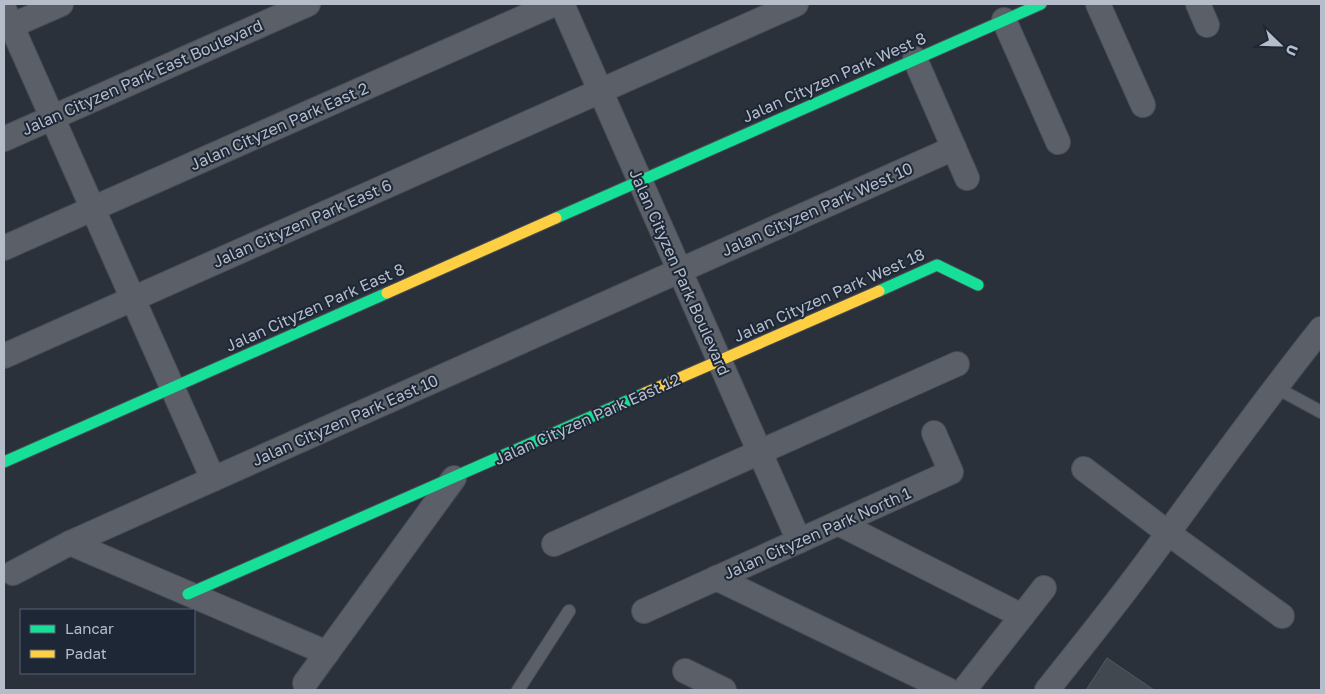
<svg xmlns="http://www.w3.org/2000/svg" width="1325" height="694" viewBox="0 0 1325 694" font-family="'Golos Text',sans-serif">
<rect width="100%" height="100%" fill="#2a313b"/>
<!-- building -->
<polygon fill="#424850" stroke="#525962" points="1107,658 1154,690 1086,690"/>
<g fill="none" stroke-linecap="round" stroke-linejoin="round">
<defs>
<g id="lane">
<polyline points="1275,387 1321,412"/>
<polyline points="518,690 569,611"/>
</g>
<g id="street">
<polyline points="562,4 799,541"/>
<polyline points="1098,4 1143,105"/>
<polyline points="1198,4 1207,25"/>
<polyline points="4,9 213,479"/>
<polyline points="1004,20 1058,142"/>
<polyline points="4,29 61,4"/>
<polyline points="915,59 967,178"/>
<polyline points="4,139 308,4"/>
<polyline points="4,248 554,4"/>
<polyline points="4,356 796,4"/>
<polyline points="1084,469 1168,533 1282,616"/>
<polyline points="838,523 1022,616"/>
<polyline points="70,543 327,653"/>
<polyline points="554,544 957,364"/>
<polyline points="13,573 70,543 954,148"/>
<polyline points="716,578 948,690"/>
<polyline points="644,611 951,472 934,433"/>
<polyline points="685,671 724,690"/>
<polyline points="305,683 454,478"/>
<polyline points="964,690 1044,588"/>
<path d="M1047 690C1088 639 1130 587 1168 533 1218 464 1268 396 1321 329"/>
</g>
<g id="fast">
<polyline points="556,218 1041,4"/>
<polyline points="879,291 937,265 978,285"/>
<polyline points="4,462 387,293"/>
<polyline points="188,594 645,393"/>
</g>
<g id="slow">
<polyline points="387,293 556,218"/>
<polyline points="645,393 879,291"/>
</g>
</defs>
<!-- lane casing -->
<use href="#lane" stroke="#494d55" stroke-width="14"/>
<!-- street casing -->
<use href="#street" stroke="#494d55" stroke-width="26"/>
<!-- fast casing -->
<use href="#fast" stroke="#494d55" stroke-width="13"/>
<!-- slow casing -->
<use href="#slow" stroke="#494d55" stroke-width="13"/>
<!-- lane -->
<use href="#lane" stroke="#5b6068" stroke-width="12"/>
<!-- street -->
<use href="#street" stroke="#5b6068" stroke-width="24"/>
<!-- fast -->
<use href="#fast" stroke="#16e098" stroke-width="11"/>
<!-- slow -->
<use href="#slow" stroke="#ffcf43" stroke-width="11"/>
</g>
<g text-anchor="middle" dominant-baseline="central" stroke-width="4" stroke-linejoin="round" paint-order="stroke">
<!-- street labels -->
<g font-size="16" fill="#b5bdcb" stroke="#1d2736">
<text transform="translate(142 77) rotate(-24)">Jalan Cityzen Park East Boulevard</text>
<text transform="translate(834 77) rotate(-24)">Jalan Cityzen Park West 8</text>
<text transform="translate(279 126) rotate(-24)">Jalan Cityzen Park East 2</text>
<text transform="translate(817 209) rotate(-24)">Jalan Cityzen Park West 10</text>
<text transform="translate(302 223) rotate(-24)">Jalan Cityzen Park East 6</text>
<text transform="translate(680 272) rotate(66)">Jalan Cityzen Park Boulevard</text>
<text transform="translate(829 295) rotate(-24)">Jalan Cityzen Park West 18</text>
<text transform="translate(315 307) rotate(-24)">Jalan Cityzen Park East 8</text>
<text transform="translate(587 419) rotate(-24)">Jalan Cityzen Park East 12</text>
<text transform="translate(345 420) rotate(-24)">Jalan Cityzen Park East 10</text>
<text transform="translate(817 533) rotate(-24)">Jalan Cityzen Park North 1</text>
</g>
</g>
<!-- border -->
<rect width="1325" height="694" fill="none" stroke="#b5bdcb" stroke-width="10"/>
<!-- legend -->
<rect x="20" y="609" width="175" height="65" fill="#1d2736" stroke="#5a6372"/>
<rect x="30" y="625" width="25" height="8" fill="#16e098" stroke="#5a6372"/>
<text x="65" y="634" font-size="15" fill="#b5bdcb">Lancar</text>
<rect x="30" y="650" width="25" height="8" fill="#ffcf43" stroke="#5a6372"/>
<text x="65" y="659" font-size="15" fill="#b5bdcb">Padat</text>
<!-- north arrow -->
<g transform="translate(1280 45) rotate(113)" stroke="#1d2736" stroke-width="4" paint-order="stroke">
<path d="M0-4L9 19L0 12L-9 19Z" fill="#b5bdcb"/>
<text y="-8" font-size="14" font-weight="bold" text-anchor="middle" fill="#b5bdcb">U</text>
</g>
</svg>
